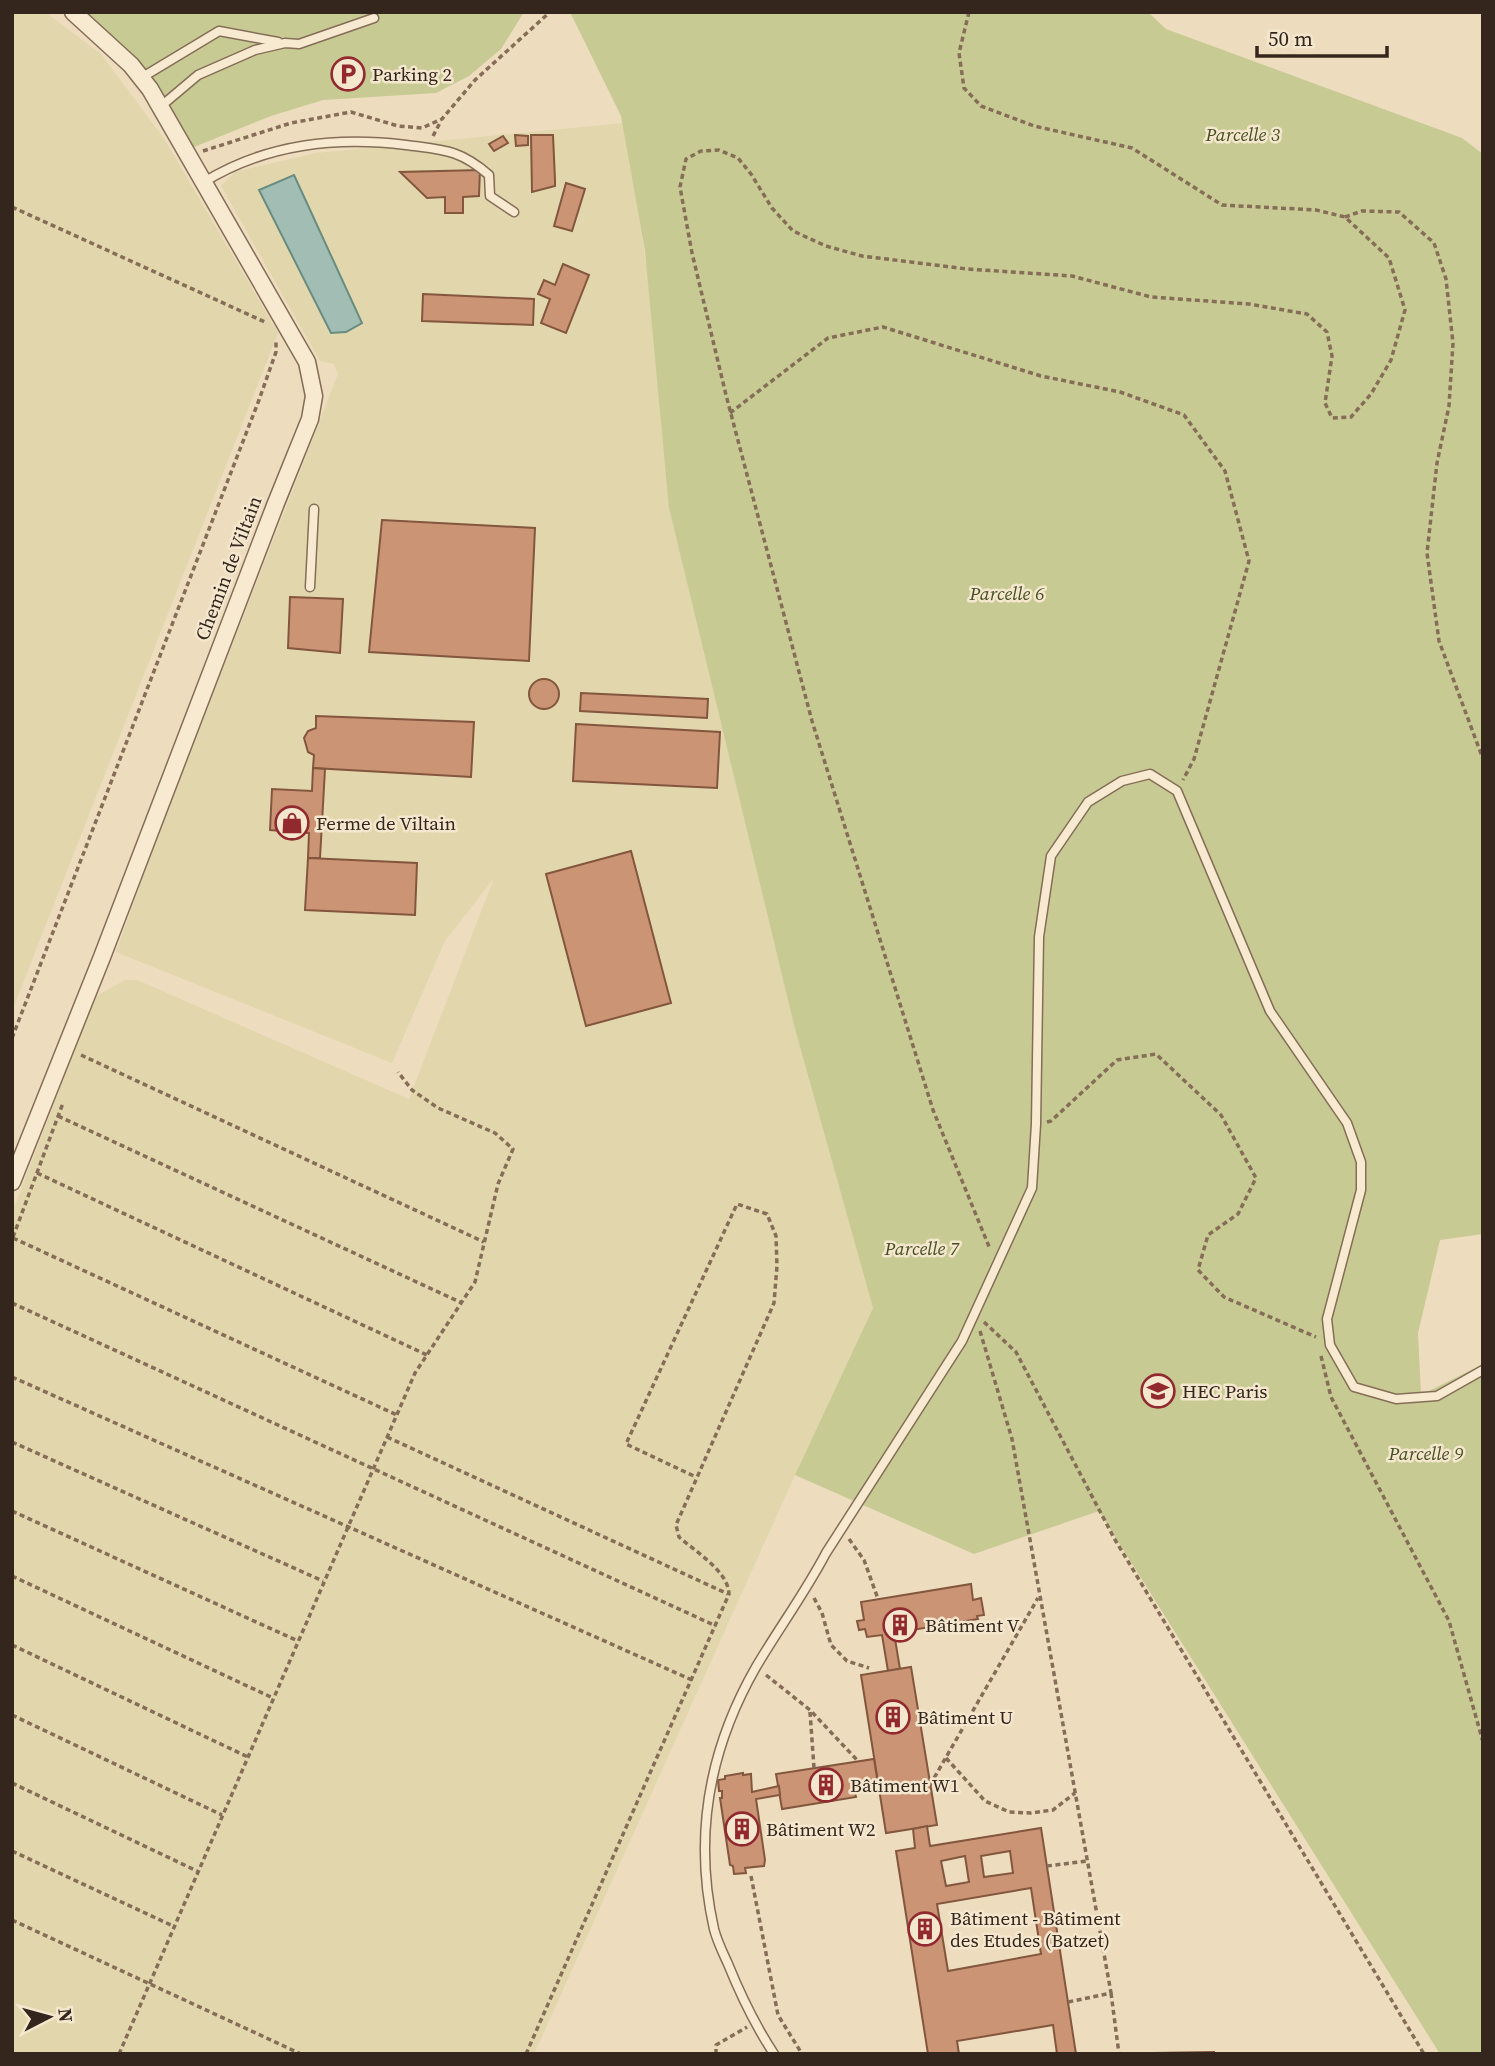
<svg xmlns="http://www.w3.org/2000/svg" width="1495" height="2066" viewBox="0 0 1495 2066" font-family="'Source Serif 4',serif">
<rect width="100%" height="100%" fill="#eddcbe"/>
<!-- farmland -->
<g fill="#e2d6ac">
<polygon points="12,12 45,12 101,54 165,140 278,333 12,1011"/>
<polygon points="624,123 655,319 669,508 795,1029 873,1308 795,1475 534,2054 12,2054 12,1213 95,997 125,980 137,980 409,1099 494,878 445,941 392,1063 116,952 154,846 338,374 334,364 320,361 221,186 235,172 316,153"/>
</g>
<!-- green -->
<g fill="#c7ca93">
<polygon points="73,12 524,12 501,49 469,76 436,93 323,100 271,116 194,147 131,65"/>
<polygon points="570,12 1148,12 1166,29 1462,138 1483,154 1483,1234 1440,1240 1418,1333 1421,1395 1483,1364 1483,2054 1440,2054 1099,1511 974,1554 795,1475 873,1308 795,1029 669,508 645,251 621,116"/>
</g>
<!-- water -->
<polygon fill="#a2beb4" stroke="#698c81" stroke-width="2" points="294,175 362,323 346,332 331,333 259,190"/>
<!-- building -->
<g fill="#ca9475" stroke="#83563e" stroke-width="2" fill-rule="evenodd">
<polygon points="515,135 528,136 528,145 516,146"/>
<polygon points="531,135 553,135 555,180 555,186 532,192"/>
<polygon points="503,136 508,143 494,151 489,144"/>
<polygon points="480,170 479,196 463,197 463,213 445,213 445,197 427,198 400,172"/>
<polygon points="566,183 585,189 572,231 554,226"/>
<polygon points="563,264 589,275 566,333 541,323 550,299 538,294 544,280 555,285"/>
<polygon points="423,294 534,299 533,325 422,321"/>
<polygon points="382,520 535,528 529,661 369,652"/>
<polygon points="290,597 343,599 340,653 288,648"/>
<circle cx="544" cy="694" r="15"/>
<polygon points="581,693 708,699 707,718 580,711"/>
<polygon points="316,716 474,722 471,777 313,768 314,755 308,752 304,738 308,731 316,728"/>
<polygon points="576,724 720,732 717,788 573,781"/>
<polygon points="313,768 325,769 320,858 308,858 309,833 270,830 272,789 312,791"/>
<polygon points="631,851 671,1003 586,1026 546,874"/>
<polygon points="308,858 417,863 415,915 305,910"/>
<polygon points="971,1584 973,1600 981,1598 984,1615 977,1616 978,1619 894,1633 900,1669 888,1671 882,1635 867,1637 865,1629 859,1630 857,1621 864,1620 861,1602"/>
<polygon points="911,1667 937,1825 886,1833 861,1675"/>
<polygon points="874,1759 878,1784 854,1788 856,1797 782,1809 776,1774"/>
<polygon points="743,1773 743,1775 751,1774 752,1792 779,1786 780,1795 756,1799 765,1860 764,1866 745,1868 746,1873 734,1874 733,1866 730,1865 720,1798 722,1798 722,1791 719,1791 718,1780 725,1779 725,1776"/>
<path d="M927 1826 930 1846 1041 1828 1076 2054H1057L1053 2025 957 2041 959 2054H928L896 1851 915 1848 913 1829ZM1010 1851 1013 1873 984 1877 981 1856ZM965 1856 969 1882 946 1886 941 1861ZM1031 1888 1041 1954 948 1971 937 1904Z"/>
<polygon points="1214,2052 1214,2054 1152,2053"/>
</g>
<g fill="none" stroke-linecap="round" stroke-linejoin="round">
<defs>
<g id="lane">
<polyline points="141,78 219,31 278,42"/>
<polyline points="160,107 198,75 255,50 285,43 299,44 374,18"/>
<path d="M204 182C266 144 334 136 406 145 443 150 459 149 489 175L490 196 514 212"/>
<polyline points="310,587 314,509"/>
<path d="M774 2054C755 2025 741 1996 728 1964 723 1953 717 1941 714 1929 693 1836 709 1749 756 1667 779 1628 805 1593 826 1553L962 1341 1032 1188 1036 1124 1039 937 1051 856 1088 802 1122 781 1150 774 1177 791 1270 1011 1347 1123 1361 1162V1190L1327 1319 1330 1345 1354 1387 1396 1399 1437 1396 1483 1370"/>
</g>
<polyline id="street" points="12,1182 102,957 276,503 310,419 314,396 307,362 150,89 131,65 73,12"/>
</defs>
<!-- lane casing -->
<use href="#lane" stroke="#856d57" stroke-width="11"/>
<!-- street casing -->
<use href="#street" stroke="#856d57" stroke-width="19"/>
<!-- path -->
<g stroke="#856d57" stroke-width="3.5" stroke-dasharray="5 3.5" stroke-linecap="butt">
<polyline points="969,12 959,53 964,88 981,106 1034,126 1132,148 1222,205 1316,210 1345,217 1389,258 1405,310 1391,360 1371,394 1351,417 1332,418 1325,403 1332,356 1327,332 1307,314 1249,304 1151,297 1072,276 967,269 862,256 826,246 793,231 772,208 751,174 738,158 719,150 701,151 686,159 680,187 692,253 726,395 812,721 933,1110 990,1249"/>
<polyline points="433,136 441,121"/>
<polyline points="203,151 291,123 351,112 398,126 422,128 442,119 475,80 550,12"/>
<polyline points="12,207 265,322"/>
<polyline points="1345,217 1362,211 1399,212 1434,243 1446,279 1453,343 1449,406 1437,463 1427,553 1439,641 1483,759"/>
<polyline points="730,413 828,338 883,327 1041,376 1120,392 1184,415 1225,471 1249,561 1194,759 1183,780"/>
<polyline points="12,1038 259,400 276,352 276,340"/>
<polyline points="81,1055 484,1242"/>
<polyline points="58,1116 462,1303"/>
<polyline points="1047,1122 1051,1121 1117,1060 1156,1054 1221,1115 1256,1178 1238,1214 1208,1235 1198,1270 1224,1297 1316,1337"/>
<polyline points="37,1173 427,1355"/>
<polyline points="13,1237 63,1103"/>
<polyline points="13,1238 397,1415"/>
<polyline points="12,1303 716,1626"/>
<polyline points="984,1322 1016,1352 1114,1538 1424,2054"/>
<polyline points="980,1331 1012,1439 1111,1993 1068,2002"/>
<polyline points="1321,1356 1331,1397 1449,1621 1483,1742"/>
<polyline points="12,1377 692,1680"/>
<polyline points="387,1437 728,1594"/>
<polyline points="12,1442 323,1581"/>
<polyline points="12,1511 298,1641"/>
<polyline points="849,1539 864,1560 878,1599"/>
<polyline points="12,1576 273,1698"/>
<polyline points="814,1598 822,1613 831,1645 847,1661 869,1668"/>
<polyline points="12,1645 248,1757"/>
<polyline points="766,1675 810,1710 858,1761"/>
<polyline points="810,1712 814,1768"/>
<polyline points="12,1715 222,1815"/>
<polyline points="946,1758 985,1801 1009,1812 1031,1813 1053,1810 1075,1793"/>
<polyline points="12,1783 197,1871"/>
<polyline points="930,1785 1038,1598"/>
<polyline points="12,1851 173,1926"/>
<polyline points="1047,1866 1087,1861"/>
<polyline points="751,1876 778,2015 802,2054"/>
<polyline points="12,1920 301,2054"/>
<polyline points="1111,1993 1119,2054"/>
<polyline points="119,2054 415,1373 475,1282 498,1184 513,1149 495,1133 438,1108 412,1090 398,1072"/>
<path d="M526 2054 729 1594C728 1571 696 1552 679 1537L676 1525 774 1303 777 1266 776 1236 767 1214 737 1204 626 1444 696 1477"/>
<polyline points="716,2054 716,2045 747,2027"/>
</g>
<!-- lane -->
<use href="#lane" stroke="#f8ead1" stroke-width="8"/>
<!-- street -->
<use href="#street" stroke="#f8ead1" stroke-width="16"/>
</g>
<!-- icons -->
<defs>
<symbol id="parking-ring" viewBox="-11 -11 22 22"><circle r="9.5" fill="#f4e7ce" stroke="#92292f" stroke-width="1.5"/><path d="M-3.5-5.5H1a3.5 3.5 0 0 1 0 7H-1V5.5H-3.5ZM-1-3.4V-.6H.8a1.4 1.4 0 0 0 0-2.8Z" fill="#92292f"/></symbol>
<symbol id="shop-ring" viewBox="-11 -11 22 22"><circle r="9.5" fill="#f4e7ce" stroke="#92292f" stroke-width="1.5"/><path d="M-5-2.5h2.3a2.7 3.5 0 0 1 5.4 0H5L5.5 6h-11ZM-1.5-2.5h3a1.5 2.3 0 0 0-3 0Z" fill="#92292f"/></symbol>
<symbol id="university-ring" viewBox="-11 -11 22 22"><circle r="9.5" fill="#f4e7ce" stroke="#92292f" stroke-width="1.5"/><path d="M0-5L7-2L0 1L-7-2ZM-4 1L0 2.5L4 1V4Q0 6-4 4Z" fill="#92292f"/></symbol>
<symbol id="building-ring" viewBox="-11 -11 22 22"><circle r="9.5" fill="#f4e7ce" stroke="#92292f" stroke-width="1.5"/><path d="M-4-6H4V6H1V3H-1V6H-4ZM-2.5-4.3h1.7v1.8h-1.7ZM.8-4.3h1.7v1.8H.8ZM-2.5-1h1.7V.8h-1.7ZM.8-1h1.7V.8H.8Z" fill="#92292f"/></symbol>
</defs>
<g fill-rule="evenodd">
<use href="#parking-ring" x="329" y="55" width="38" height="38"/>
<use href="#shop-ring" x="273" y="804" width="38" height="38"/>
<use href="#university-ring" x="1139" y="1372" width="38" height="38"/>
<use href="#building-ring" x="881" y="1606" width="38" height="38"/>
<use href="#building-ring" x="874" y="1698" width="38" height="38"/>
<use href="#building-ring" x="807" y="1766" width="38" height="38"/>
<use href="#building-ring" x="723" y="1810" width="38" height="38"/>
<use href="#building-ring" x="906" y="1910" width="38" height="38"/>
</g>
<g text-anchor="middle" dominant-baseline="central" stroke-width="5" stroke-linejoin="round" paint-order="stroke">
<!-- poi labels -->
<g font-size="19" fill="#34261c" stroke="#f4e7ce" text-anchor="start">
<text x="372" y="74">Parking 2</text>
<text x="316" y="823">Ferme de Viltain</text>
<text x="1182" y="1391">HEC Paris</text>
<text x="925" y="1625">Bâtiment V</text>
<text x="917" y="1717">Bâtiment U</text>
<text x="850" y="1785">Bâtiment W1</text>
<text x="766" y="1829">Bâtiment W2</text>
<text x="950" y="1918">Bâtiment - Bâtiment<tspan x="950" dy="22">des Etudes (Batzet)</tspan></text>
</g>
<!-- park labels -->
<g font-size="19" font-style="italic" fill="#475023" stroke="#f4e7ce">
<text x="1243" y="134">Parcelle 3</text>
<text x="1007" y="593">Parcelle 6</text>
<text x="922" y="1248">Parcelle 7</text>
<text x="1426" y="1453">Parcelle 9</text>
</g>
<!-- street labels -->
<g font-size="19" fill="#34261c" stroke="#f4e7ce">
<text transform="translate(228 568) rotate(-69)">Chemin de Viltain</text>
</g>
</g>
<!-- border -->
<rect width="1495" height="2066" fill="none" stroke="#34261c" stroke-width="28"/>
<!-- north arrow -->
<g transform="translate(49 2017) rotate(84)" stroke="#f4e7ce" stroke-width="5" paint-order="stroke">
<path d="M0-5L12 26L0 18L-12 26Z" fill="#34261c"/>
<text y="-10" font-size="19" font-weight="bold" text-anchor="middle" fill="#34261c">N</text>
</g>
<!-- scale -->
<path d="M1257 46v10h130v-10" fill="none" stroke="#34261c" stroke-width="3.5"/>
<text x="1268" y="46" font-size="21" fill="#34261c" stroke="#f4e7ce" stroke-width="5" paint-order="stroke">50 m</text>
</svg>
